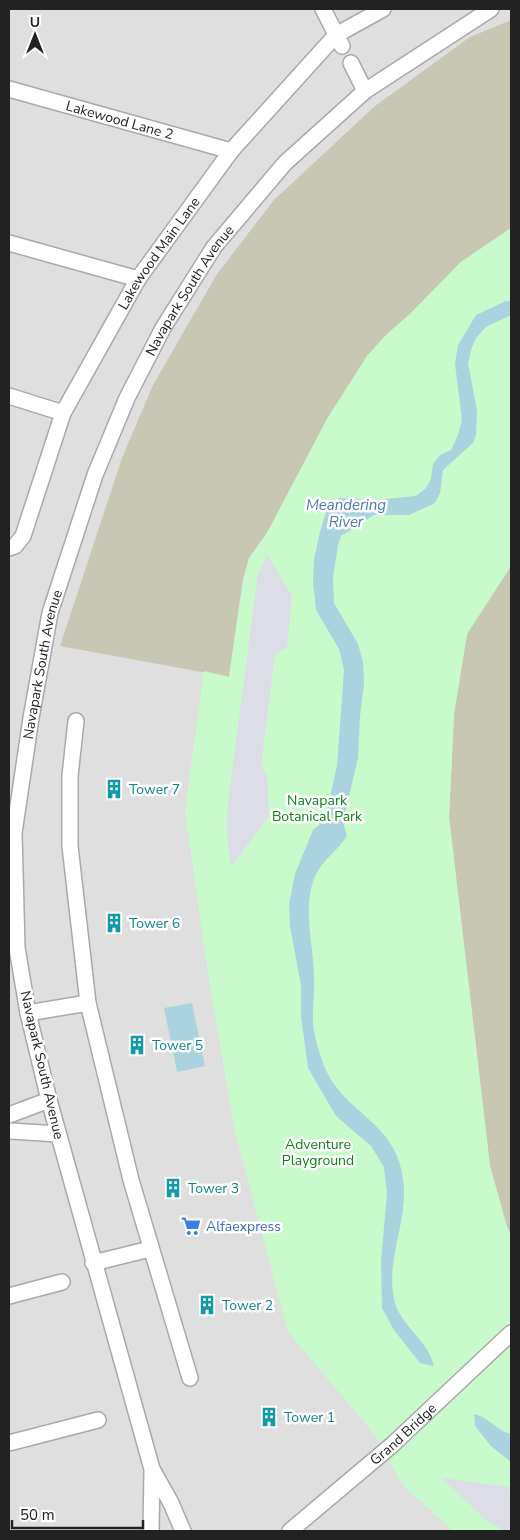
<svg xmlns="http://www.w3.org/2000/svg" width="520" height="1540" viewBox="0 0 520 1540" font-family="'Nunito Sans',sans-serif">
<rect width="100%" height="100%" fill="#f2efe9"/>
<!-- residential -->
<rect fill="#e0dfdf" x="9" y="9" width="502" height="1522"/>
<!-- construction -->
<g fill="#c7c7b4">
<polygon points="511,20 511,228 461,262 410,314 387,334 367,356 327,419 267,533 249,558 243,580 229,677 60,646 122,458 153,385 217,274 274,200 375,106 470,37"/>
<polygon points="511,566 511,1235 507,1227 490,1166 449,817 454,714 467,634"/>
</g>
<!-- park -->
<polygon fill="#c8facc" points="511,228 511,566 467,634 454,714 449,817 490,1166 507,1227 511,1235 511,1531 453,1531 402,1484 376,1436 288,1332 235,1131 210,987 185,811 204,671 229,677 243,580 249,558 267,533 327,419 367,356 387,334 410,314 461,262"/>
<!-- plaza -->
<g fill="#dddde8">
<polygon points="267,555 292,596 287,647 275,655 261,767 267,774 269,816 231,867 227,836 227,809 258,574"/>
<polygon points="442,1478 509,1487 511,1531 505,1531 486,1520"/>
</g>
<!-- water -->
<g fill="#aad3df">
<path d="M506 301H511V315L486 327 476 338 471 350 468 363 477 411 476 435 473 443 443 470 440 493 435 503 409 515H374L341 536 338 545 333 578 334 603 358 644 363 662 364 683 360 716 358 758 343 822 347 836C338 850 323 860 316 874 301 907 314 944 314 978 315 996 311 1014 314 1031 317 1047 324 1071 334 1084 351 1109 384 1125 396 1154 419 1207 384 1249 394 1299 399 1325 429 1341 434 1366L420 1363 394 1330 382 1308 381 1261 387 1193 384 1167 371 1146 336 1116 308 1068 301 1016V986L290 926 289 904 295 874 313 830 325 820 337 766 344 670 339 649 316 610 313 582 314 559 320 532 327 509 339 498 375 500 416 496 426 488 431 479 433 464 440 455 451 450 458 435 462 420 455 364 458 345 476 315Z"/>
<polygon points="192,1003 205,1066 177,1072 164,1008"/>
<path d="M474 1414C489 1417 497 1431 511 1434V1462L491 1446 475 1426Z"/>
</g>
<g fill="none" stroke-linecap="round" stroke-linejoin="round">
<defs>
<g id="street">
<polyline points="323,9 342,46"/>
<polyline points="351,63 365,91"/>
<path id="s1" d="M9 89 231 151"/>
<polyline points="9,243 138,279"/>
<polyline points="9,396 63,413"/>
<path id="s2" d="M9 548 15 546 23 536 63 413 138 279 231 151 336 35 383 9"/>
<polyline points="76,721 70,776 70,846 88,1003 131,1180 190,1378"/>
<polyline points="28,1013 88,1003"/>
<polyline points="9,1115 49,1100"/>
<polyline points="11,1131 58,1134"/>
<polyline points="93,1263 150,1249"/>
<polyline points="9,1296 62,1282"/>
<polyline points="9,1443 98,1420"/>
<polyline points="151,1531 152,1471"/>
<path id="s3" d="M183 1531 171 1503 152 1469 49 1100 28 1013 17 948 14 833 31 718 50 613 95 475 127 398 163 328 214 247 285 163 365 91 491 9"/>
<path id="s4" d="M290 1531 392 1445 511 1333"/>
</g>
</defs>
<!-- street casing -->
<use href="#street" stroke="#a9a9a9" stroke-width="18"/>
<!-- street -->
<use href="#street" stroke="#fff" stroke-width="15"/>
</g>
<!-- icons -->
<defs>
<symbol id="building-bare" viewBox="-9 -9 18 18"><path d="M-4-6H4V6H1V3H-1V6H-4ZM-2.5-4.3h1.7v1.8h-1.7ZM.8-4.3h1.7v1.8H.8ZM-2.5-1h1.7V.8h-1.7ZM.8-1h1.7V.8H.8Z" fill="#0f9aa8" stroke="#fff" stroke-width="2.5" paint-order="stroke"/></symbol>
<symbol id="supermarket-bare" viewBox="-9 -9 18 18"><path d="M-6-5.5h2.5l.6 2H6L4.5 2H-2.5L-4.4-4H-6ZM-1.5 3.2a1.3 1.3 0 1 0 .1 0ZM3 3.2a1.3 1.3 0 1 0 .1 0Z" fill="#3f7fe0" stroke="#fff" stroke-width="2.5" paint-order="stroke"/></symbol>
</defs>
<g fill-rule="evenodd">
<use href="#building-bare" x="100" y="775" width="28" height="28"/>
<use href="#building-bare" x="100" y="909" width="28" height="28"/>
<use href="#building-bare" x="123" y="1031" width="28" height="28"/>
<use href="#building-bare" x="159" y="1174" width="28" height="28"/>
<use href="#supermarket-bare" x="177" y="1212" width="28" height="28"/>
<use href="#building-bare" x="193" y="1291" width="28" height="28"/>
<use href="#building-bare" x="255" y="1403" width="28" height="28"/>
</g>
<g text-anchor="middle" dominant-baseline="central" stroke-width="5" stroke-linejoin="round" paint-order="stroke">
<!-- street labels -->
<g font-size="14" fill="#222" stroke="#fff">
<text stroke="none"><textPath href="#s1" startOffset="115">Lakewood Lane 2</textPath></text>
<text stroke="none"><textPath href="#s2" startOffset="335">Lakewood Main Lane</textPath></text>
<text stroke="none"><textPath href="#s3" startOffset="1299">Navapark South Avenue</textPath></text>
<text stroke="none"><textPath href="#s3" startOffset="894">Navapark South Avenue</textPath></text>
<text transform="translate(42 1065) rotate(77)">Navapark South Avenue</text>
<text stroke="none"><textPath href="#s4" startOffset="149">Grand Bridge</textPath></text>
</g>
<!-- culture labels -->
<g font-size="14" fill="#0d838f" stroke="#fff" text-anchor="start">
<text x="129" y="789">Tower 7</text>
<text x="129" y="923">Tower 6</text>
<text x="152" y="1045">Tower 5</text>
<text x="188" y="1188">Tower 3</text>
<text x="222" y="1305">Tower 2</text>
<text x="284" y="1417">Tower 1</text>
</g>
<!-- park labels -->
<g font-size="14" fill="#0c8416" stroke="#fff">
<text x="317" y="800">Navapark<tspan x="317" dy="16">Botanical Park</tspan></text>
<text x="318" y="1144">Adventure<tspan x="318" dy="16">Playground</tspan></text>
</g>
<!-- shop labels -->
<g font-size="14" fill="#366cbe" stroke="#fff" text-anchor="start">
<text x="206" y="1226">Alfaexpress</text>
</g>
<!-- water labels -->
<g font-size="15" font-style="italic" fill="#4a7aab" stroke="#fff">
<text x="346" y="505">Meandering<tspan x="346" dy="17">River</tspan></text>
</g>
</g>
<!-- border -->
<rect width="520" height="1540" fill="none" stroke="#222222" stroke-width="20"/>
<!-- north arrow -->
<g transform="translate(35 35)" stroke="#ffffff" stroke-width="4" paint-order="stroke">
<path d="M0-4L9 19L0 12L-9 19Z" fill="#222222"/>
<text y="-8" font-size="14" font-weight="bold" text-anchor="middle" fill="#222222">U</text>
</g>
<!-- scale -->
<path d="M12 1520v8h131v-8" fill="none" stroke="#222222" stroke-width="2.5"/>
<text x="20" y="1520" font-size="15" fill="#222222" stroke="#ffffff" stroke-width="4" paint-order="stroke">50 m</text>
</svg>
